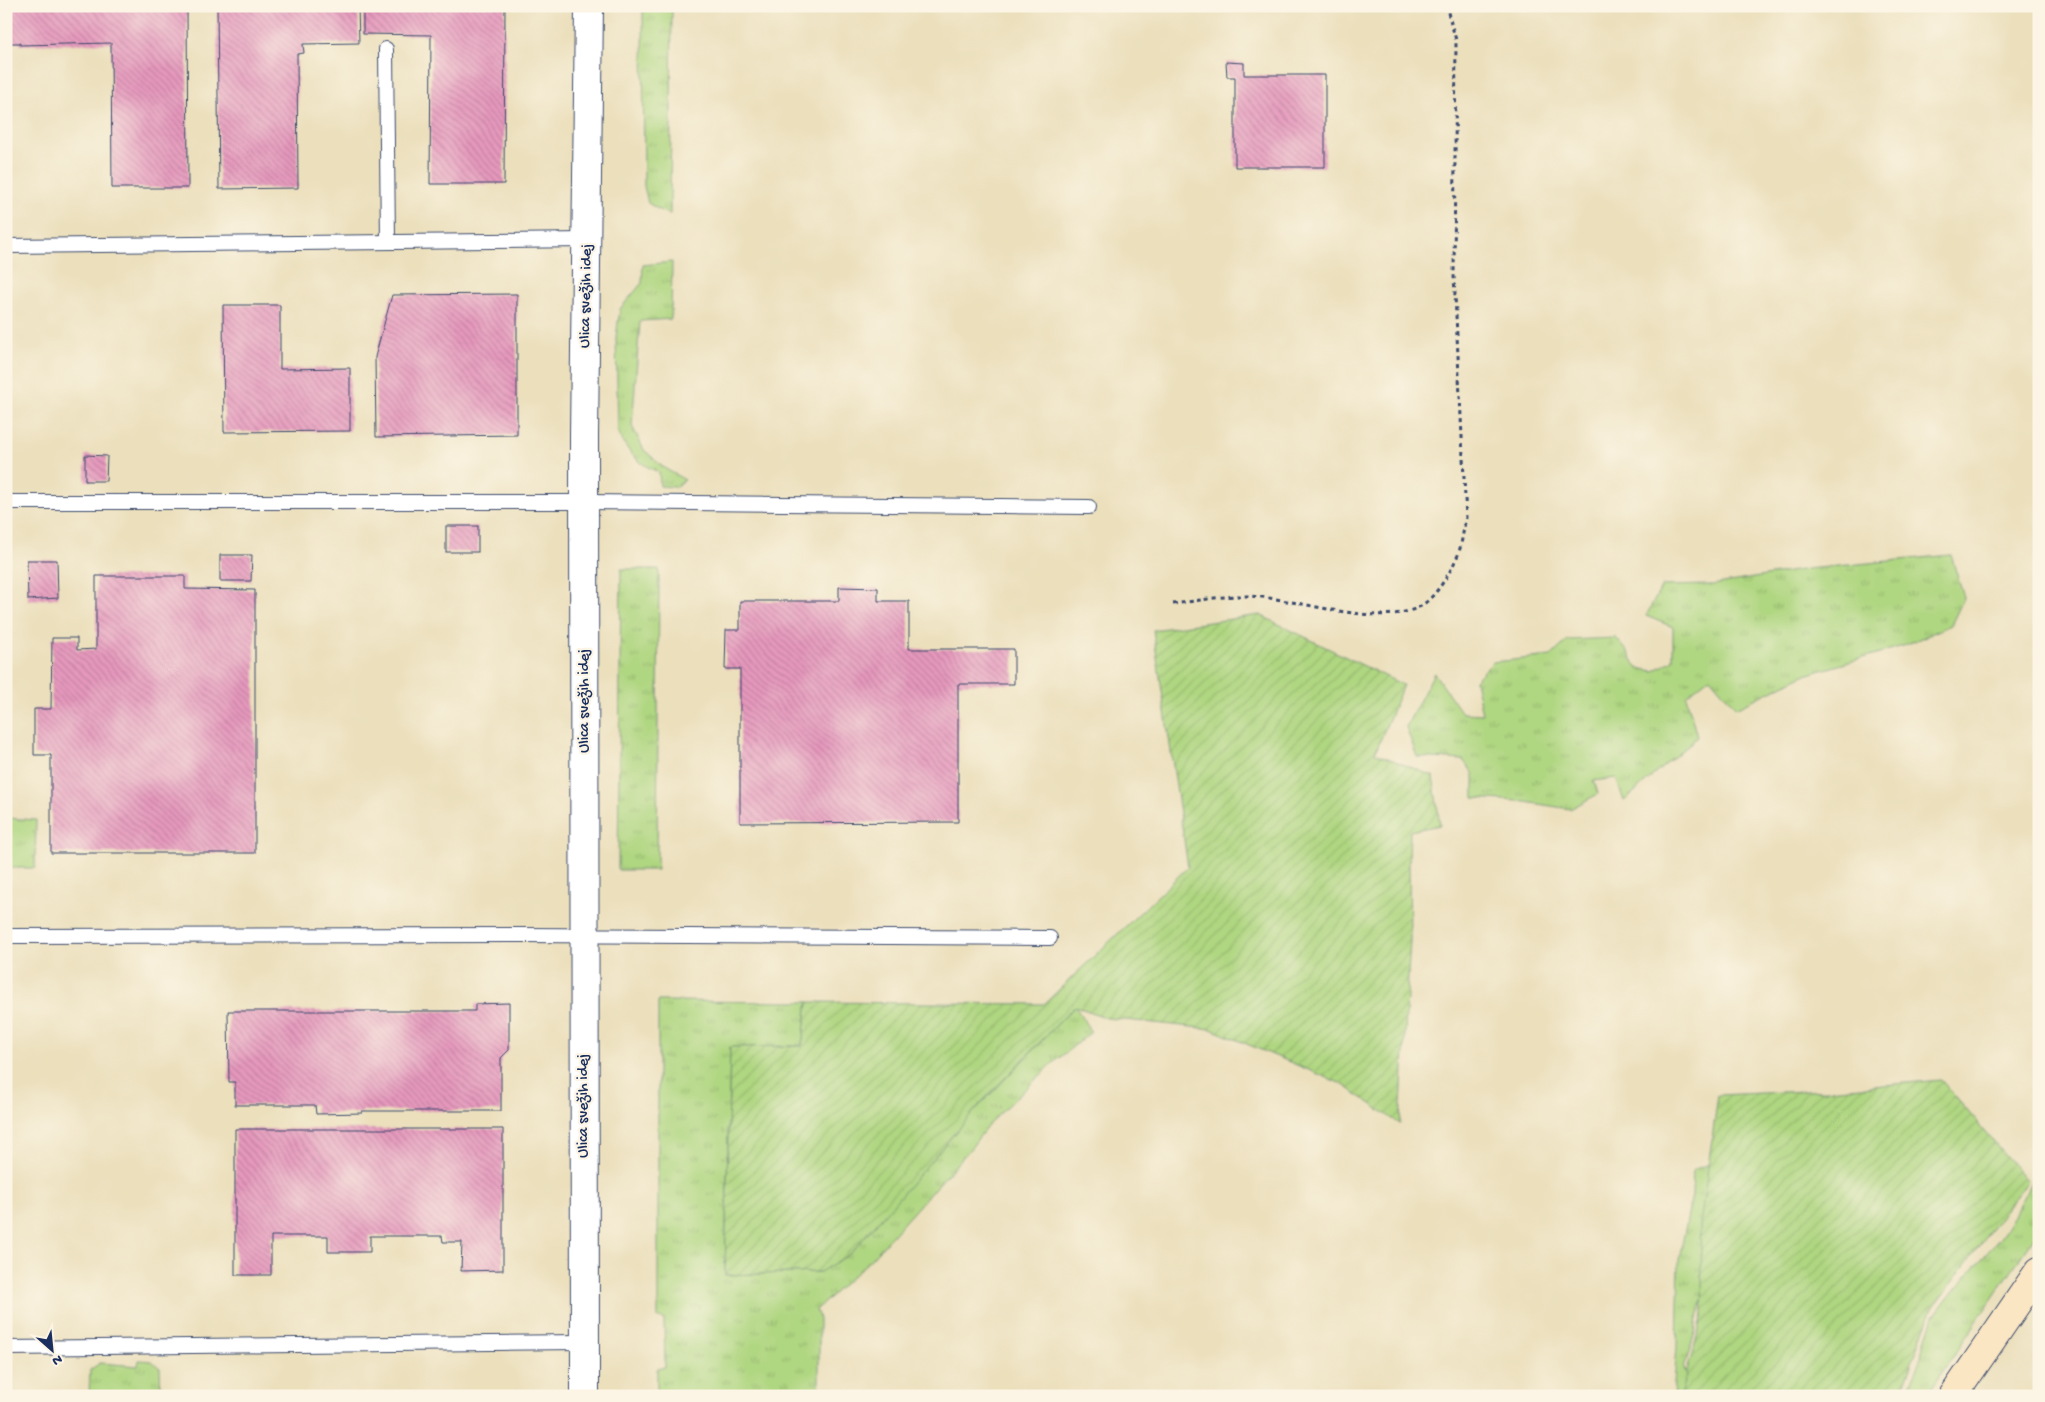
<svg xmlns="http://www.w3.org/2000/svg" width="2045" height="1402" viewBox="0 0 2045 1402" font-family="'Gochi Hand',sans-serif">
<defs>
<pattern id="grass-tufts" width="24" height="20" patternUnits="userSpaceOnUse" patternTransform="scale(1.25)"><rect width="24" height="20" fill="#afd680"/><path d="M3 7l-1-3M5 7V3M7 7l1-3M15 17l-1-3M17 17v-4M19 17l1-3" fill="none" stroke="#96b871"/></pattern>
<pattern id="garden-furrows" width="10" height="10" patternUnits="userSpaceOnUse" patternTransform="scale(1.25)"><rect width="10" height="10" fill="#afd680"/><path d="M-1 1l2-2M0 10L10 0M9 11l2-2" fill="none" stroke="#96b871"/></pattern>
<pattern id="building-back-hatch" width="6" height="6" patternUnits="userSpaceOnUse" patternTransform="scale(1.25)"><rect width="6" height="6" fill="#e799bd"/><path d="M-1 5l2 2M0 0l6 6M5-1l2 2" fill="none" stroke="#ba7d9d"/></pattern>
</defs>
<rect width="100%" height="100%" fill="#fcf5e5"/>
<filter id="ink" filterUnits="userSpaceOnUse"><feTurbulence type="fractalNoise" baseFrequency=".02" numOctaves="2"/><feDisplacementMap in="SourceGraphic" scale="10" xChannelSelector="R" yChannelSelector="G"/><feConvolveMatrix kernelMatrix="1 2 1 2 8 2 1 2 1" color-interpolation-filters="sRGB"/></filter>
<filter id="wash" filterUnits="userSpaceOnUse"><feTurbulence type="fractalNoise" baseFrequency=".0096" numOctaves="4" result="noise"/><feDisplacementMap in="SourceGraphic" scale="20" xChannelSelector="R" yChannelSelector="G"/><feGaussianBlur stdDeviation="1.12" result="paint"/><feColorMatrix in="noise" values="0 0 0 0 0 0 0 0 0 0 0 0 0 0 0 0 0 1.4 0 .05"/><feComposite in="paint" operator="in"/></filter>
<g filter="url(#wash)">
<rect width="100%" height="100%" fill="#ebdfbc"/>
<!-- grass -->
<g fill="url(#grass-tufts)" stroke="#65826f">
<polygon points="643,6 672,6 670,214 661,211 648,203 644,186"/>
<path d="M672 262 671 319 640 321 632 426 644 450 664 468 685 480 675 487 660 486 659 472C639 465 626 451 618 431L616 337 620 309 642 283 643 265Z"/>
<polygon points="1951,555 1964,598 1951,625 1903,646 1802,676 1736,708 1710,677 1686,696 1697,737 1624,801 1616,778 1594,781 1598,794 1570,809 1519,801 1474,798 1474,774 1463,760 1417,757 1406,727 1434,673 1462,713 1482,714 1475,680 1493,662 1551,656 1568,640 1616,638 1628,652 1637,668 1654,671 1673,660 1673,627 1646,616 1662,586 1712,585 1807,569"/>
<polygon points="621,569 659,569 657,870 618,870"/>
<polygon points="6,818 36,820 35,868 6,868"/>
<polygon points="658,1001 808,1002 802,1046 730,1047 725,1275 820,1272 1075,1006 1091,1032 1053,1063 990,1123 970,1149 870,1260 816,1310 819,1318 819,1396 657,1396 657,1369 665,1367 664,1319 658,1318"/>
<polygon points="1714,1162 1725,1191 1696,1329 1684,1368 1692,1386 1689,1396 1673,1396 1677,1347 1679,1260 1692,1195 1693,1170"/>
<polygon points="2039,1166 2039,1230 1926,1396 1904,1396 1920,1360 1934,1316 1949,1296 2000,1238 2015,1213"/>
<polygon points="139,1360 152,1361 160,1368 161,1396 89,1396 90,1370 100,1363 138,1366"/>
</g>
<!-- garden -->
<g fill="url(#garden-furrows)" stroke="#65826f">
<polygon points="1260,615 1403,685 1375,753 1433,776 1440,825 1410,831 1409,862 1410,940 1400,1124 1342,1084 1211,1029 1107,1018 1075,1006 981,1103 850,1254 820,1272 725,1275 730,1047 802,1046 808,1002 1044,1004 1188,867 1153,630"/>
<polygon points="1941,1080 2027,1181 1933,1308 1899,1396 1680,1396 1703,1315 1700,1225 1718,1095 1827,1090"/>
</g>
<g id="blocks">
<!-- building -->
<g fill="url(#building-back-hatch)">
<polygon points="6,6 187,6 188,188 112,188 111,43 20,45 20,43 6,43"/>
<polygon points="217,6 358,6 359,43 303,44 304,53 297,54 298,188 219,189"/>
<polygon points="363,6 505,6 504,184 430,184 431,35 363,34"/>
<polygon points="1226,62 1244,63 1244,75 1325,75 1325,167 1235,167 1235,77 1227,77"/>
<polygon points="517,294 517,435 376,437 375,357 392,295"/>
<polygon points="223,305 280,305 280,369 350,368 350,431 224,432"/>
<polygon points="85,455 107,456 106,481 85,481"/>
<rect x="446" y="526" width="32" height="26"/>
<polygon points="220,555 252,555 251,581 220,581"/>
<polygon points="27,560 57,560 58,598 28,600"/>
<polygon points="96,576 185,576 185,589 255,590 255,853 51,853 51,755 34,755 34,709 51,709 52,638 77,638 77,650 96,649"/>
<polygon points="839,587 878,588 878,601 909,601 909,649 1014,649 1014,684 958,684 958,822 740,823 740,669 725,669 726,630 740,630 740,601 839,601"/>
<polygon points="509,1003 509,1050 501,1058 501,1111 362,1111 362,1113 316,1114 315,1105 235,1105 235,1082 229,1082 228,1011 475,1011 475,1004"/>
<polygon points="235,1129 503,1129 503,1270 461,1271 462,1242 443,1242 442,1236 370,1236 370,1252 328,1252 328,1236 271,1236 271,1275 235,1275"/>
</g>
</g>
</g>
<g filter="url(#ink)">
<use href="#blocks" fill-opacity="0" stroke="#3a496c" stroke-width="1"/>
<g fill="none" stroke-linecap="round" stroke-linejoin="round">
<defs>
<g id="lane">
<polyline points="386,49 388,242"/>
<polyline points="6,246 587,240"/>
<polyline points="6,502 584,502 1089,507"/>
<polyline points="6,936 520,935 1050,938"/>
<polyline points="6,1348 584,1342"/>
</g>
<polyline id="street" points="585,1396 584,436 589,6"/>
<polyline id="secondary" points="1953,1396 2039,1271"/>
</defs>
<!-- lane casing -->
<use href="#lane" stroke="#3a496c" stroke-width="16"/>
<!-- street casing -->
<use href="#street" stroke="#3a496c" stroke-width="30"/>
<!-- secondary casing -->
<use href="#secondary" stroke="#3a496c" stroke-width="30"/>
<!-- path -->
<g stroke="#3a496c" stroke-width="3" stroke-dasharray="4 4" stroke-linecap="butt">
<path d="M1173 604C1197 601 1226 595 1249 596 1299 598 1374 629 1419 607 1435 599 1451 571 1458 555 1462 544 1463 530 1466 518L1454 275 1456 40 1446 6"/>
<polyline points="2036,1396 2039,1392"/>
</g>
<!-- lane -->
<use href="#lane" stroke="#fff" stroke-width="14"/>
<!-- street -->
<use href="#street" stroke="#fff" stroke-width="28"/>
<!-- secondary -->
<use href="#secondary" stroke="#fbe6c4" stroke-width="28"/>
</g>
</g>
<g text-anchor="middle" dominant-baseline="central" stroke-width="4.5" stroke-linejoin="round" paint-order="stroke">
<!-- street labels -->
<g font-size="16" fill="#1b2f5e" stroke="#fcf5e5">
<text transform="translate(587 296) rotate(-89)">Ulica svežih idej</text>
<text transform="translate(585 701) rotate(-90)">Ulica svežih idej</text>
<text transform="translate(584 1106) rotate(-90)">Ulica svežih idej</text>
</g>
</g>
<!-- margin -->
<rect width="2045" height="1402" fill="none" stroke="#fcf5e5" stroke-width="25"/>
<!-- north arrow -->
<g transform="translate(52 1350) rotate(153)" stroke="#fcf5e5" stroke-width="4" paint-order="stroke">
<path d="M0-4L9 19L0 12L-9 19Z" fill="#1b2f5e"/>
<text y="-8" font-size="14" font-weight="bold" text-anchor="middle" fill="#1b2f5e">N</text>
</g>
</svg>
